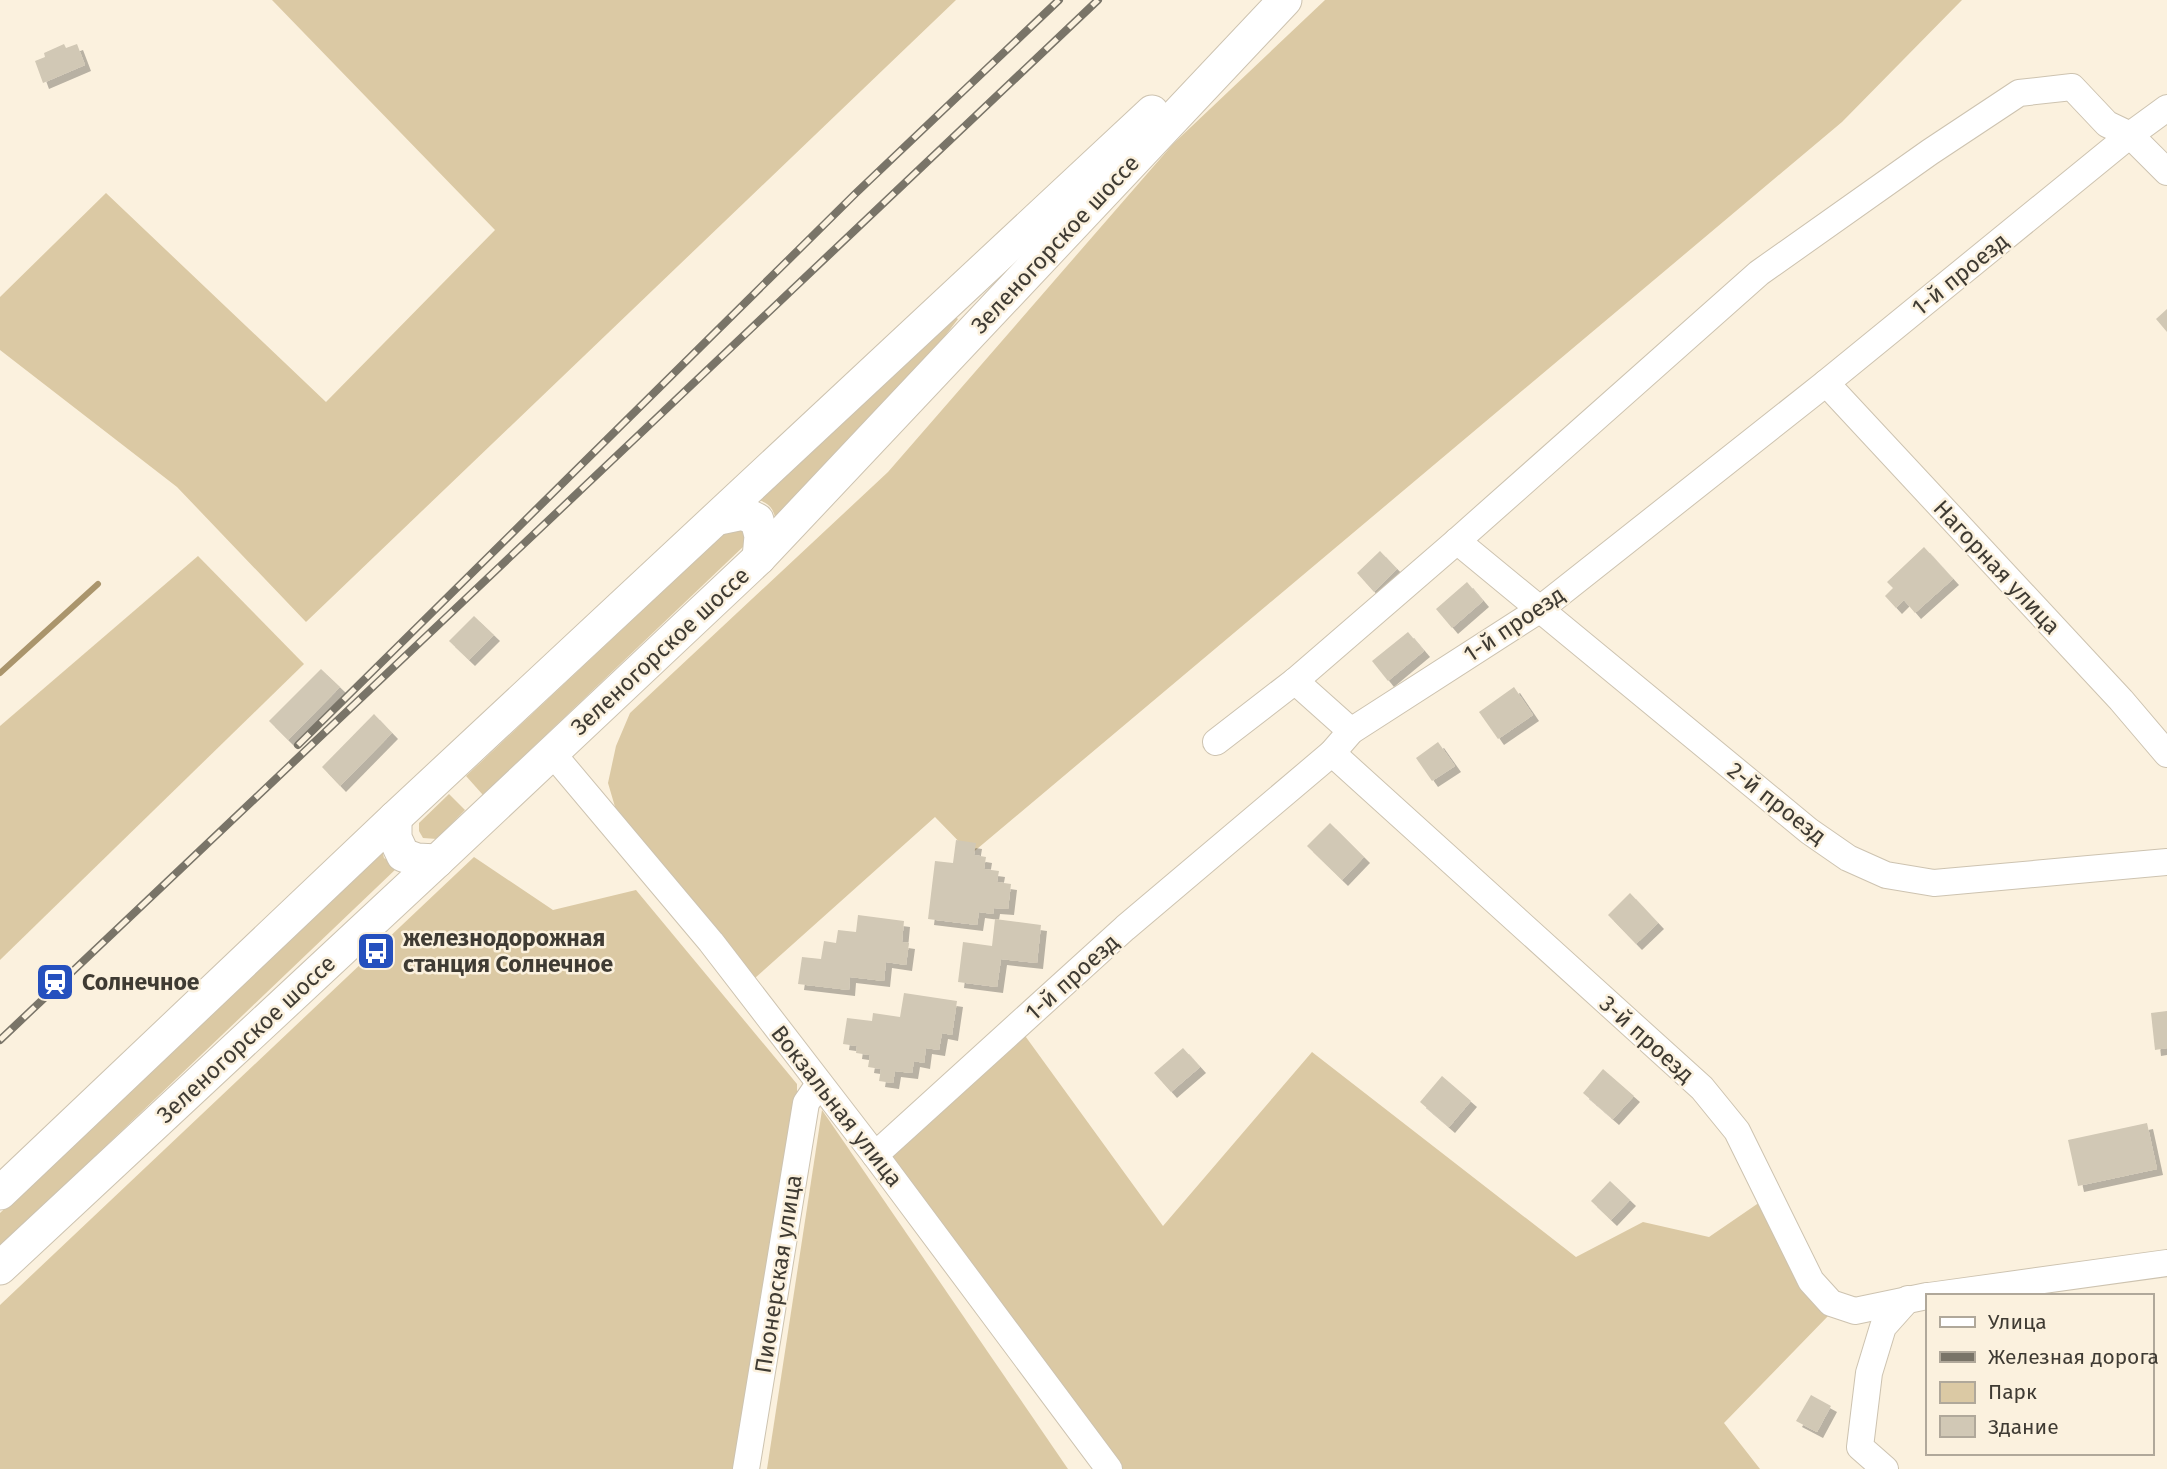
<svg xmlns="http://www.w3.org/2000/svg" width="2167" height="1469" viewBox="0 0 2167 1469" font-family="'Fira Sans',sans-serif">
<defs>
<filter id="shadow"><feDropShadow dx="6" dy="6" stdDeviation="0" flood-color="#0004"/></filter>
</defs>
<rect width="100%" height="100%" fill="#fbf1de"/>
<!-- green -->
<g fill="#dbc9a4">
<polygon points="272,0 956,0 306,622 177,487 0,350 0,297 106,193 326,402 495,230"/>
<polygon points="1325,0 1962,0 1842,122 971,854 935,817 755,978 618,817 608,783 616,746 630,713 888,472 1173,144"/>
<path d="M953 315 958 319 912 379 775 517C772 506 768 503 756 499Z"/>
<polygon points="743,529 748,536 745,545 483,795 466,776 727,531"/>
<polygon points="198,556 304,664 0,960 0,726"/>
<polygon points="449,794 465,810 437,839 423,838 419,831 419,823"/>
<polygon points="382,850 384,858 398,867 0,1247 0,1213"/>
<polygon points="474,857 553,910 636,890 797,1084 797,1116 740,1469 0,1469 0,1305"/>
<polygon points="1023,1033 1163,1226 1312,1052 1576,1257 1643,1222 1709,1237 1763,1200 1830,1314 1724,1423 1760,1469 1116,1469 890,1154"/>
<polygon points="822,1110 1068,1469 767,1469"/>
</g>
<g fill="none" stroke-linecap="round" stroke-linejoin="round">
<!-- stream -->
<polyline stroke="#aa956c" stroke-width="6" points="0,673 98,584"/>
</g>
<!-- building -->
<g fill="#d1c8b5" filter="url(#shadow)">
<polygon points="64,44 66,48 77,44 85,65 43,83 35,61 45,57 44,53"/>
<polygon points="2167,309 2167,332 2156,319"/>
<polygon points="1924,547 1953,579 1915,613 1904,600 1896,608 1885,596 1893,588 1887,582"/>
<polygon points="1380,551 1397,569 1374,592 1357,573"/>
<polygon points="1467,582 1483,601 1452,628 1436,609"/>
<polygon points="474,616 494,635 469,660 449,641"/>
<polygon points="1408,632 1424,651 1388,681 1372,661"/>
<polygon points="321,669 340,687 288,740 269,721"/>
<polygon points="1514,687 1533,715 1498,739 1479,712"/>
<polygon points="374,714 392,733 340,786 322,767"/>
<polygon points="1438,742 1455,766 1432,781 1416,758"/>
<polygon points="1330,823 1364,857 1342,880 1307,846"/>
<polygon points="956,840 976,843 974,855 986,857 984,869 999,871 997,882 1011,884 1008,909 994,908 993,914 979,912 977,925 928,919 935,861 953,863"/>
<polygon points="1630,893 1658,923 1636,944 1608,915"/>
<polygon points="858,915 904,921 902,942 909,943 906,965 886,962 884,981 850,977 849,990 798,984 802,957 821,959 824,941 836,943 838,930 856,932"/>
<polygon points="995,919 1041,925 1037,963 1001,959 997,987 958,982 963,942 992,946"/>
<polygon points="904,993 957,1001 952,1035 942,1033 939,1050 926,1048 924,1063 914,1061 912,1073 895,1071 893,1083 879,1081 881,1069 868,1067 870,1055 856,1053 857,1046 843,1044 847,1018 872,1021 873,1013 900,1017"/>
<polygon points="2167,1011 2167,1048 2155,1050 2151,1013"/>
<polygon points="1183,1048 1200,1067 1171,1092 1154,1073"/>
<polygon points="1603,1069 1634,1096 1613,1119 1583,1093"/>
<polygon points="1442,1076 1471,1101 1449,1127 1420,1102"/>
<polygon points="2147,1123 2157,1169 2078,1186 2068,1140"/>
<polygon points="1610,1181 1630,1200 1611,1220 1591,1201"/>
<polygon points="1811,1395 1831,1406 1817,1432 1796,1421"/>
</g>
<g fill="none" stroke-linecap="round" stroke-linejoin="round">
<defs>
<g id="minor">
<polyline points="1826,383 2121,700 2167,754"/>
<polyline points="1457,541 1809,831 1848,858 1886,875 1934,883 2167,862"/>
<polyline points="1295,681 1351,731"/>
<polyline points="1216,742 1295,681 1457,541 1759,273 1930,152 2019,93 2072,87 2107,124 2130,135 2167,172"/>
<polyline points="552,753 711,942 875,1155 1109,1469"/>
<polyline points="1332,753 1702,1088 1737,1131 1811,1281 1831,1303 1855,1311 1927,1296"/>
<polyline points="875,1155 1125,928 1332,753 1351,731 1539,610 1826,383 2130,135 2167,108"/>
<polyline points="1929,1296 2167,1263"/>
<polyline points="746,1469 806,1103 819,1084"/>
<polyline points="1885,1469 1860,1447 1869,1373 1883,1327 1908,1299"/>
</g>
<g id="major">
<polyline points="719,518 743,513 757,520 761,536 759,558"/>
<polyline points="395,818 395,838 403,855 417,860 437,861"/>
<polyline points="0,1193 395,818 1152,112"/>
<polyline points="0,1268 437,861 759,558 1285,0"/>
</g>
</defs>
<!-- minor casing -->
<use href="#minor" stroke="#cdc3b0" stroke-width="28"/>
<!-- major casing -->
<use href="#major" stroke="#cdc3b0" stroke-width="35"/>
<!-- minor -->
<use href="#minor" stroke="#fff" stroke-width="26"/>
<!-- major -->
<use href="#major" stroke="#fff" stroke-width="33"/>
<defs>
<g id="rail">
<polyline points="298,745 856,193 1059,0"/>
<polyline points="0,1040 1098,0"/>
</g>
</defs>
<!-- rail casing -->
<use href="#rail" stroke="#797468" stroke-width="8"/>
<!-- rail -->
<use href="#rail" stroke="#fbf1de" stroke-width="5" stroke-dasharray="16" stroke-linecap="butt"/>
</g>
<!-- icons -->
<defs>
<symbol id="bus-square" viewBox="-11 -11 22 22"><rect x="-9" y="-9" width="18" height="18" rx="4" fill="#2550be" stroke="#fbf1de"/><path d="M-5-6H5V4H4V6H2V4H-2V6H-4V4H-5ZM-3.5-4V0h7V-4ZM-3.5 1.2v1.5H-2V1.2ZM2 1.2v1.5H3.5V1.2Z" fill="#fff"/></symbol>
<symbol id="station-square" viewBox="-11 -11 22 22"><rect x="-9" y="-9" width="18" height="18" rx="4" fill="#2550be" stroke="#fbf1de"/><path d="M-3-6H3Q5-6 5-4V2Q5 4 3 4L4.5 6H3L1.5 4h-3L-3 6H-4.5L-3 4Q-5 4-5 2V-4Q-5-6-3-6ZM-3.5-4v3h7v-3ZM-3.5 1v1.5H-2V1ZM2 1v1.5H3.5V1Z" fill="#fff"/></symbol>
</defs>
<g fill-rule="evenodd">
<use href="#bus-square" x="354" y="929" width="44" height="44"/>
<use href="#station-square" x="33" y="960" width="44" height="44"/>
</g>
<g text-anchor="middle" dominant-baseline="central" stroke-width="5" stroke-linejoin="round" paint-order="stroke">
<!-- street labels -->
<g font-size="23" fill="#3f3b33" stroke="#fbf1de">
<text transform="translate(1055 244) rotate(-47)">Зеленогорское шоссе</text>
<text transform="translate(1960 274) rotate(-39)">1-й проезд</text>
<text transform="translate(1997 567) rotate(47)">Нагорная улица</text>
<text transform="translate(1514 624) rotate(-34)">1-й проезд</text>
<text transform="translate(660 651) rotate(-43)">Зеленогорское шоссе</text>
<text transform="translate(1777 803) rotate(38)">2-й проезд</text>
<text transform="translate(1072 977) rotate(-42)">1-й проезд</text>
<text transform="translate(246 1039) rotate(-43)">Зеленогорское шоссе</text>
<text transform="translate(1647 1039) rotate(42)">3-й проезд</text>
<text transform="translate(837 1106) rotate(52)">Вокзальная улица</text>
<text transform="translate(778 1274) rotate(-81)">Пионерская улица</text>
</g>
<!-- poi labels -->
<g font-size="23" font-weight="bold" fill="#3f3b33" stroke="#fbf1de" text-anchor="start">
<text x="403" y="938">железнодорожная<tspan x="403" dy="26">станция Солнечное</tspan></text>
<text x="82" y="982">Солнечное</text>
</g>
</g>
<!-- legend -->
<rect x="1926" y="1294" width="228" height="161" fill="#fbf1de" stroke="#b0a89a" stroke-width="2"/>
<rect x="1940" y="1317" width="35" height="10" fill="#ffffff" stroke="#b0a89a" stroke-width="2"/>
<text x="1988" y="1329" font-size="21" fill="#3f3b33">Улица</text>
<rect x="1940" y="1352" width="35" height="10" fill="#797468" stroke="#b0a89a" stroke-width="2"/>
<text x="1988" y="1364" font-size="21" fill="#3f3b33">Железная дорога</text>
<rect x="1940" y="1382" width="35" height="21" fill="#dbc9a4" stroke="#b0a89a" stroke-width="2"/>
<text x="1988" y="1399" font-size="21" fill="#3f3b33">Парк</text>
<rect x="1940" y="1416" width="35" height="21" fill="#d1c8b5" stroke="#b0a89a" stroke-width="2"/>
<text x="1988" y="1434" font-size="21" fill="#3f3b33">Здание</text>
</svg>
